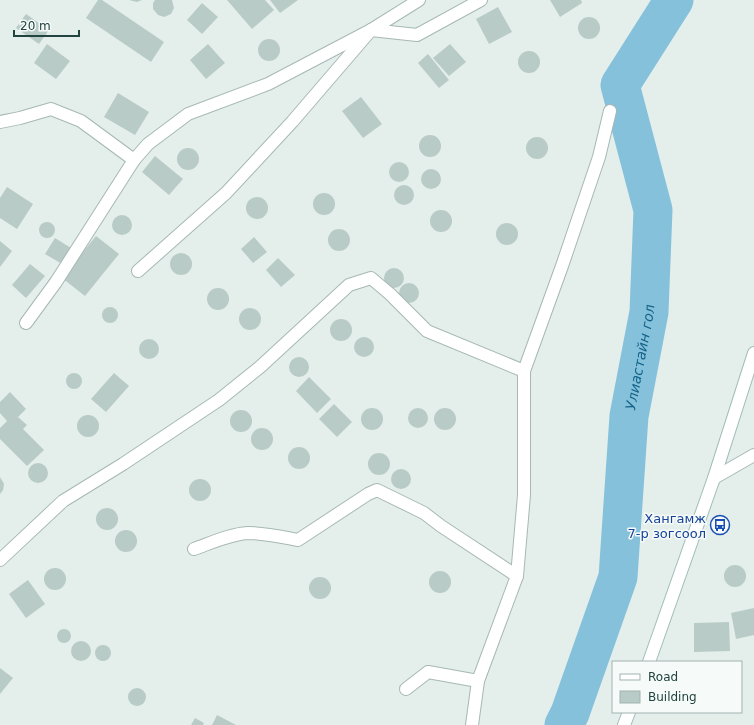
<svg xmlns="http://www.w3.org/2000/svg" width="754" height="725" viewBox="0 0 754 725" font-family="'DejaVu Sans',sans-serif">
<rect width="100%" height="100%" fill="#e4efec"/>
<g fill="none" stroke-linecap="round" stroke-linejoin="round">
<!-- river -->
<path stroke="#86c1db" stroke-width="39" id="s1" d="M564 725 570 713 618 577 629 416 649 312 653 210 620 85 674 0"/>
</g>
<!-- building -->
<g fill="#b9cbc6">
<polygon points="98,0 102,0 164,42 151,62 86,18"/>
<polygon points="129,0 142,0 137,2"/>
<polygon points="155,0 172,0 174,8 171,14 164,17 158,15 153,9 153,3"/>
<polygon points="227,0 265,0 274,10 252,29"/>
<polygon points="270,0 298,0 280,13"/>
<polygon points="550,0 581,0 582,3 560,17"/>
<polygon points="202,3 218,17 202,34 187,20"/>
<polygon points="498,7 512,32 489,44 476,19"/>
<polygon points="26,14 49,30 39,44 16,28"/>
<circle cx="589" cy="28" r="11"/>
<circle cx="269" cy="50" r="11"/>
<polygon points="47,44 70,61 56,79 34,63"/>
<polygon points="208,44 225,63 206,79 190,60"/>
<polygon points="450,44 466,62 449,76 433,58"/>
<circle cx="529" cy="62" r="11"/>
<polygon points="428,54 449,80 439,88 418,63"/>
<polygon points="118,93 149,112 135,135 104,117"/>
<polygon points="361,97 382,124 363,138 342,111"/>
<circle cx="430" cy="146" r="11"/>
<circle cx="537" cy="148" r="11"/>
<circle cx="188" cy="159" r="11"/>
<polygon points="155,156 183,179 169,195 142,172"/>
<circle cx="399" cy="172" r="10"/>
<circle cx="431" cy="179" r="10"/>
<circle cx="404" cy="195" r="10"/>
<polygon points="7,187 33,204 17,229 0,218 0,198"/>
<circle cx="324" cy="204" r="11"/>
<circle cx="257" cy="208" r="11"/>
<circle cx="441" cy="221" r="11"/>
<circle cx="122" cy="225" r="10"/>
<circle cx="47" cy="230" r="8"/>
<circle cx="507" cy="234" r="11"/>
<circle cx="339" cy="240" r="11"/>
<polygon points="96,236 119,254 85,296 62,278"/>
<polygon points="254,237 267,252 253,263 241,249"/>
<polygon points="55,238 71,248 62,264 45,254"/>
<polygon points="0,241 12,251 0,267"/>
<circle cx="181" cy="264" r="11"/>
<polygon points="278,258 295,275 281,287 266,270"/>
<polygon points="30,264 45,276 26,298 12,285"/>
<circle cx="394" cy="278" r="10"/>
<circle cx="409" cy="293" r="10"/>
<circle cx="218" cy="299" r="11"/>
<circle cx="110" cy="315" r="8"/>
<circle cx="250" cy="319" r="11"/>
<circle cx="341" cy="330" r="11"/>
<circle cx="364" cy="347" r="10"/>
<circle cx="149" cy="349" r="10"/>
<circle cx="299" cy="367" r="10"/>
<circle cx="74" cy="381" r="8"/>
<polygon points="114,373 129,386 106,412 91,399"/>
<polygon points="309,377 331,399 317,413 296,391"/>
<polygon points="10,392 26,409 18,417 27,425 23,429 44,450 27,466 0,439 0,428 7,421 0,413 0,402"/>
<polygon points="334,404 352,422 337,437 319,419"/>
<circle cx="418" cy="418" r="10"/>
<circle cx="445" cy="419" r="11"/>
<circle cx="372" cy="419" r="11"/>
<circle cx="241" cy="421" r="11"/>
<circle cx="88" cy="426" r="11"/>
<circle cx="262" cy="439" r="11"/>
<circle cx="299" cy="458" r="11"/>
<circle cx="379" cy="464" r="11"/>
<circle cx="38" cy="473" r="10"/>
<circle cx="401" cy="479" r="10"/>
<polygon points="0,477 4,484 3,490 0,494"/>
<circle cx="200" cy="490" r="11"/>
<circle cx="107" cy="519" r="11"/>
<circle cx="126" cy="541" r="11"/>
<circle cx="735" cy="576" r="11"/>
<circle cx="55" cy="579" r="11"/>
<circle cx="440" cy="582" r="11"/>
<circle cx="320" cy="588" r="11"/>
<polygon points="28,580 45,604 26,618 9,594"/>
<polygon points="754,608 754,635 736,639 731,613"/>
<polygon points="729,622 730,651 694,652 694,623"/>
<circle cx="64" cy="636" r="7"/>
<circle cx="81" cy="651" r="10"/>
<circle cx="103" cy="653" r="8"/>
<polygon points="0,668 13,678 0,694"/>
<circle cx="137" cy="697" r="9"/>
<polygon points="217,715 236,725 212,725"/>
<polygon points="195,718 204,723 203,725 191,725"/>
</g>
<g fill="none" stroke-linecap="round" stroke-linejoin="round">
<defs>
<g id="street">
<polyline points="0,122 20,118 51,109 81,121 134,160 148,144 188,114 268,84 371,30 419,0"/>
<polyline points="138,271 226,193 292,122 371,30 417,35 481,0"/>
<polyline points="26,323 56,282 134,160"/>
<polyline points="714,478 754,455"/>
<path d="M194 549C211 543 230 534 248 533 265 533 282 537 298 540L368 494 377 490 424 513 441 526 517 576"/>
<polyline points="0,560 63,501 123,464 219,400 260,367 349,285 371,278 390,294 427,331 524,371"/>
<polyline points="406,689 428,672 478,681"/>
<polyline points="472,725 478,681 517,576 524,495 524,371 562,266 599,157 610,111"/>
</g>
<g id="secondary">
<polyline points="649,662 714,478 754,353"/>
<polyline points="624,725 629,712"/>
</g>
</defs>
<!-- street casing -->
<use href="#street" stroke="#a6b8b5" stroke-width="14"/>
<!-- secondary casing -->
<use href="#secondary" stroke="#a1bdb8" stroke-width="14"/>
<!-- street -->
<use href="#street" stroke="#fff" stroke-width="12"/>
<!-- secondary -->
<use href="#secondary" stroke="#fff" stroke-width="12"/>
</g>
<!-- icons -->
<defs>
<symbol id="bus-ring" viewBox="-11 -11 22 22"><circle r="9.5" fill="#f6fbf9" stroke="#1a4fb4" stroke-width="1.5"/><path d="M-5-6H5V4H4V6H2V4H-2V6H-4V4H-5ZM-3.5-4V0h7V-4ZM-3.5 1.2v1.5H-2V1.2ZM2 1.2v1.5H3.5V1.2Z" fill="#1a4fb4"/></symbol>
</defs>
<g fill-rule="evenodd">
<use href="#bus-ring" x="709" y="514" width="22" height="22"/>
</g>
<g text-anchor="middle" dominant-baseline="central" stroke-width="3" stroke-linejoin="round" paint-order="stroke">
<!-- transit labels -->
<g font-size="13" fill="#164399" stroke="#f6fbf9" text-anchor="end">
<text x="706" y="518">Хангамж<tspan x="706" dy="15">7-р зогсоол</tspan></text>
</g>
<!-- water labels -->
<g font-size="14" font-style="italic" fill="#126389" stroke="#f6fbf9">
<text stroke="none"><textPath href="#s1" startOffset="379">Улиастайн гол</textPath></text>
</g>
</g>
<!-- legend -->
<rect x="612" y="661" width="130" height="52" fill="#f6fbf9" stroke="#a1b2af"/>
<rect x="620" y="674" width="20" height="6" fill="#ffffff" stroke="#a1b2af"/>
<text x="648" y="681" font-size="12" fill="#214440">Road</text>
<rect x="620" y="691" width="20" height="12" fill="#b9cbc6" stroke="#a1b2af"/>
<text x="648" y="701" font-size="12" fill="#214440">Building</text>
<!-- scale -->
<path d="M14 30v6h65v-6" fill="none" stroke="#214440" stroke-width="2"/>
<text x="20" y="30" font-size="12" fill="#214440" stroke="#f6fbf9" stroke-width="3" paint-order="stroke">20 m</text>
</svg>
